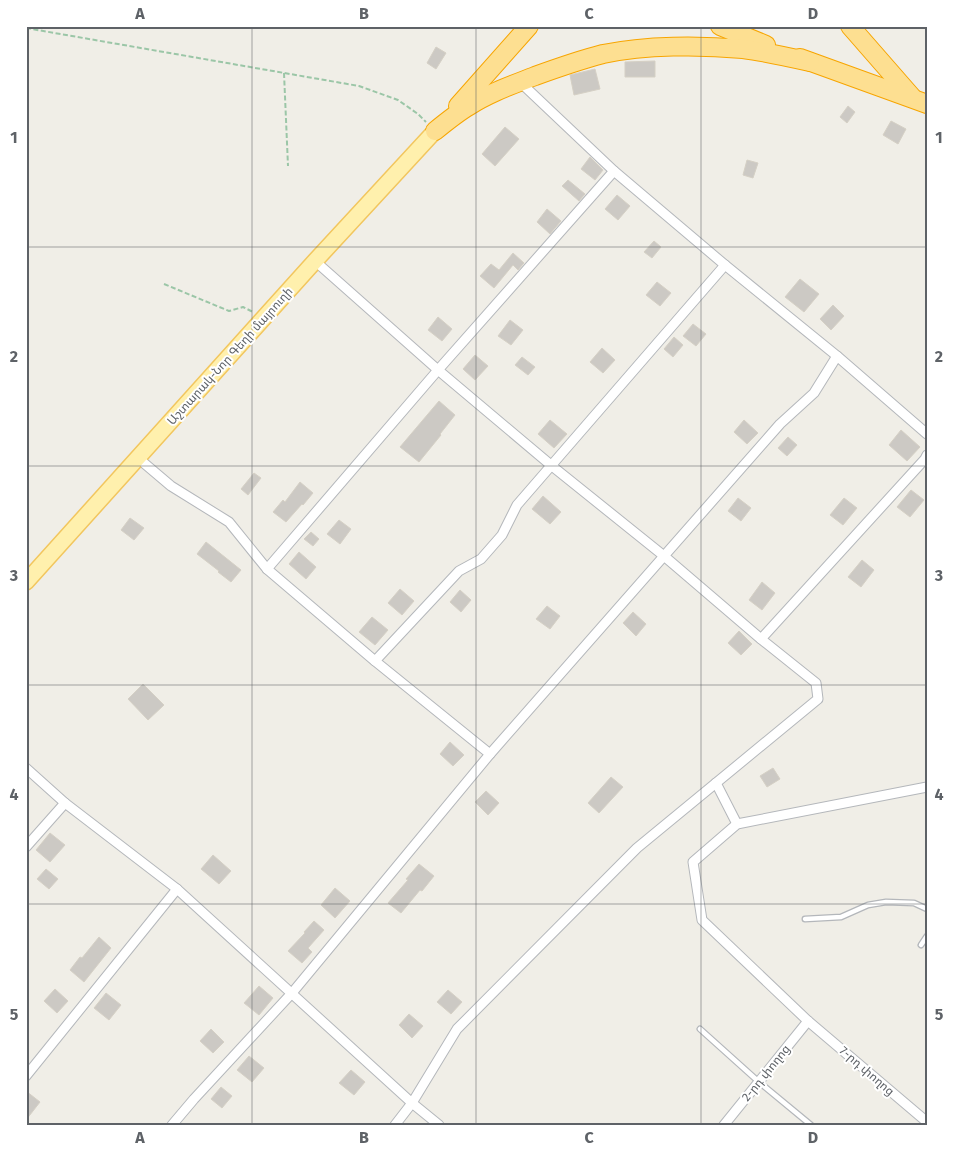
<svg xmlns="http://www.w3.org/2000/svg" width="953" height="1151" viewBox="0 0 953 1151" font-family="'Fira Sans','Noto Sans Armenian',sans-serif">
<rect width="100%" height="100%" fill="#f0eee7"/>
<!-- building -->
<g fill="#ccc9c4" stroke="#d5d0c5">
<polygon points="436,47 446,53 436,69 427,63"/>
<polygon points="655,61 655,77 625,77 625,62"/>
<polygon points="595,69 600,89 574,95 570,75"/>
<polygon points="848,106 855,112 847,123 840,117"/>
<polygon points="891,121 906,129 898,144 883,135"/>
<polygon points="505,127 519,139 495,166 482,154"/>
<polygon points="590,157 603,170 595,180 581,169"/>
<polygon points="747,160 758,163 753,178 743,175"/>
<polygon points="568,180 585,194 579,201 562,186"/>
<polygon points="617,195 630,206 618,220 605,209"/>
<polygon points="547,209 561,221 550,234 537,222"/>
<polygon points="654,241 661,247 652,258 644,252"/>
<polygon points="513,253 524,263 518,270 513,265 494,288 480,276 491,264 499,270"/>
<polygon points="800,279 819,294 804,312 785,297"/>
<polygon points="657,282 671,293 660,306 646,295"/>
<polygon points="833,305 844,316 831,330 820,319"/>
<polygon points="438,317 452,329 442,341 428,330"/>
<polygon points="510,320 523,330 511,345 498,336"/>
<polygon points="693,324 706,334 696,346 683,336"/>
<polygon points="674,337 683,345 673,357 664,349"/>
<polygon points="602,348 615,360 603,373 590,362"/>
<polygon points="475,355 488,366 475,380 463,369"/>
<polygon points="522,357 535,367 528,375 515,365"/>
<polygon points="439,401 455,415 440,434 441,435 419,462 400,447"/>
<polygon points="550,420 567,434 554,448 538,434"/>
<polygon points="744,420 758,433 747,444 734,432"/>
<polygon points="901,430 920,447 907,461 889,445"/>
<polygon points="788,437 797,445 787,456 778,448"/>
<polygon points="254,473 261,478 248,495 241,489"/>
<polygon points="300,482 313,493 303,505 302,504 286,522 273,512 283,500 285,502"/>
<polygon points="911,490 924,500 910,517 897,507"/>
<polygon points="543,496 561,512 550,524 532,509"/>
<polygon points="738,498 751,508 741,521 728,511"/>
<polygon points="844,498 857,508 843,525 830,515"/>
<polygon points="130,518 144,528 134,540 121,530"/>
<polygon points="339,520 351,529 340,544 327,534"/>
<polygon points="311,532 319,539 313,546 304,539"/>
<polygon points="206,542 241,570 231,582 218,572 219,571 197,554"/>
<polygon points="299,552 316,567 306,579 289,564"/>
<polygon points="862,560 874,570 861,587 848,577"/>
<polygon points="762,582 775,593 762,610 749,600"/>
<polygon points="400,589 414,601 402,615 388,603"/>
<polygon points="460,590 471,600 461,612 450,602"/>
<polygon points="547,606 560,616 550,629 536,619"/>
<polygon points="633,612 646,624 636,636 623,623"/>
<polygon points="372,617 388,630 375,645 359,632"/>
<polygon points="739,631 752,644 741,655 728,643"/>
<polygon points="143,684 164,705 148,720 128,699"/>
<polygon points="450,742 464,755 453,766 440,754"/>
<polygon points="773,768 780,779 767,787 760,776"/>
<polygon points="611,777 623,787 599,813 588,803"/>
<polygon points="486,791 499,803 488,815 475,802"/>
<polygon points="50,833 65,845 50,862 36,850"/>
<polygon points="213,855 231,871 219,884 201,869"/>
<polygon points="419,864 434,876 422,891 420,890 401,913 388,903 408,880 406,879"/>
<polygon points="46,869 58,879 49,889 37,879"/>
<polygon points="335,888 350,901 335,918 321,905"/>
<polygon points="314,921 324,930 308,948 312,952 302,963 288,951 305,933 304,932"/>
<polygon points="99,937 111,948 84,982 70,970 80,957 82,958"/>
<polygon points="259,986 273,998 259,1015 244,1003"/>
<polygon points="55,989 68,1001 57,1013 44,1001"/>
<polygon points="448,990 462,1002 451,1014 437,1002"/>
<polygon points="106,993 121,1005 109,1020 94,1008"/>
<polygon points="409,1014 423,1026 412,1038 399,1025"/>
<polygon points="211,1029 224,1042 213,1053 200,1041"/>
<polygon points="249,1056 264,1068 252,1082 237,1070"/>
<polygon points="351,1070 365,1082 354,1095 339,1083"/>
<polygon points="221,1087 232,1096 222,1108 211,1099"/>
<polygon points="26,1091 40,1102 26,1120"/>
</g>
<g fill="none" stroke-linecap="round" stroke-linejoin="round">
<defs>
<g id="lane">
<polyline points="805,919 841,917 868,905 886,902 914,903 927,909"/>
<polyline points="921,945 927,936"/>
<polyline points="700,1029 759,1082 811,1125"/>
</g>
<g id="street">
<polyline points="520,82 614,171 725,265 837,356 927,434"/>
<polyline points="315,261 438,370 552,466 664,556 761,639 816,683 818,699 637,848 457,1029 412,1103 395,1125"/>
<polyline points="138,458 171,486 229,522 267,569 375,661 490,754"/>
<polyline points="267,569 438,370 614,171"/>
<polyline points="761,639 925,459 927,455"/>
<polyline points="375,661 459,571 481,559 502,535 517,505 725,265"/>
<polyline points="26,768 65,803 177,889 412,1103 439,1125"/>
<polyline points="716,783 737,824"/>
<polyline points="927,787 737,824 693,862 702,920 808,1021 927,1122"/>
<polyline points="26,847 65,803"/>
<polyline points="26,1076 177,889"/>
<polyline points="172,1125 194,1099 292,993 490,754 780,424 814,393 837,356"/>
<polyline points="724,1125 808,1021"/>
</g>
<polyline id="primary" points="26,582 315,261 435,131"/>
<g id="highway">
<polyline points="720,26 766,45"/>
<polyline points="850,26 912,97"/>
<polyline points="800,58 927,104"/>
<polyline points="458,106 529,26"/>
<path d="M435 131C446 122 457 113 469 106 489 93 512 85 535 76 557 68 580 60 603 54 646 45 700 45 743 49 766 52 788 57 810 62"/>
</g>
</defs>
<!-- lane casing -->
<use href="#lane" stroke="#b4b7bb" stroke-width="7"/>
<!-- street casing -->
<use href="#street" stroke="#b4b7bb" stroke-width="11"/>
<!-- primary casing -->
<use href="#primary" stroke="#f2c65e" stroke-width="18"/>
<!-- highway casing -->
<use href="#highway" stroke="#f7a500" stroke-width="20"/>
<!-- path -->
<g stroke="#9bc6a7" stroke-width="2" stroke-dasharray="5 2.5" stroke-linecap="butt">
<polyline points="26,28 359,86 398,100 418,114 426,122"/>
<polyline points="284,73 288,166"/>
<polyline points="164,284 229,311 243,307 253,312"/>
</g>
<!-- lane -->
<use href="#lane" stroke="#fff" stroke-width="4.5"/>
<!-- street -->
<use href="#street" stroke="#fff" stroke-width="9"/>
<!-- primary -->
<use href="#primary" stroke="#fff0ad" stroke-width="15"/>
<!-- highway -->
<use href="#highway" stroke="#fddf91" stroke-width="18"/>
</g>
<!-- grid -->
<path fill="none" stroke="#5e6267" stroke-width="1" stroke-opacity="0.55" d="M252 26V1125M476 26V1125M701 26V1125M26 247H927M26 466H927M26 685H927M26 904H927"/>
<g text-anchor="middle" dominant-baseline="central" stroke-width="4" stroke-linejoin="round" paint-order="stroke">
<!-- street labels -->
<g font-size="12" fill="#5e6267" stroke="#fff">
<text transform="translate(230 356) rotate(-48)">Աշտարակ-Նոր Գեղի մայրուղի</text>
<text transform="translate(867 1071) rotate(41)">7-րդ փողոց</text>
<text transform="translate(766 1073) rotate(-51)">2-րդ փողոց</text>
</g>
</g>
<!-- border -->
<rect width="953" height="1151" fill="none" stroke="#ffffff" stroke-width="55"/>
<rect x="28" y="28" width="898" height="1096" fill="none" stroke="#5e6267" stroke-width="2"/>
<g font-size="16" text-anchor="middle" font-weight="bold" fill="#5e6267">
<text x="140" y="19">A</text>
<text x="364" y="19">B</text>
<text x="589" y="19">C</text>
<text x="813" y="19">D</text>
<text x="14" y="143">1</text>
<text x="939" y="143">1</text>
<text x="14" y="362">2</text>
<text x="939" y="362">2</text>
<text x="14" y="581">3</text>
<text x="939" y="581">3</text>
<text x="14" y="800">4</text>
<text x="939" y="800">4</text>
<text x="14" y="1020">5</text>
<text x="939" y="1020">5</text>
<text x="140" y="1143">A</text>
<text x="364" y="1143">B</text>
<text x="589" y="1143">C</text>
<text x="813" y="1143">D</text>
</g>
</svg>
